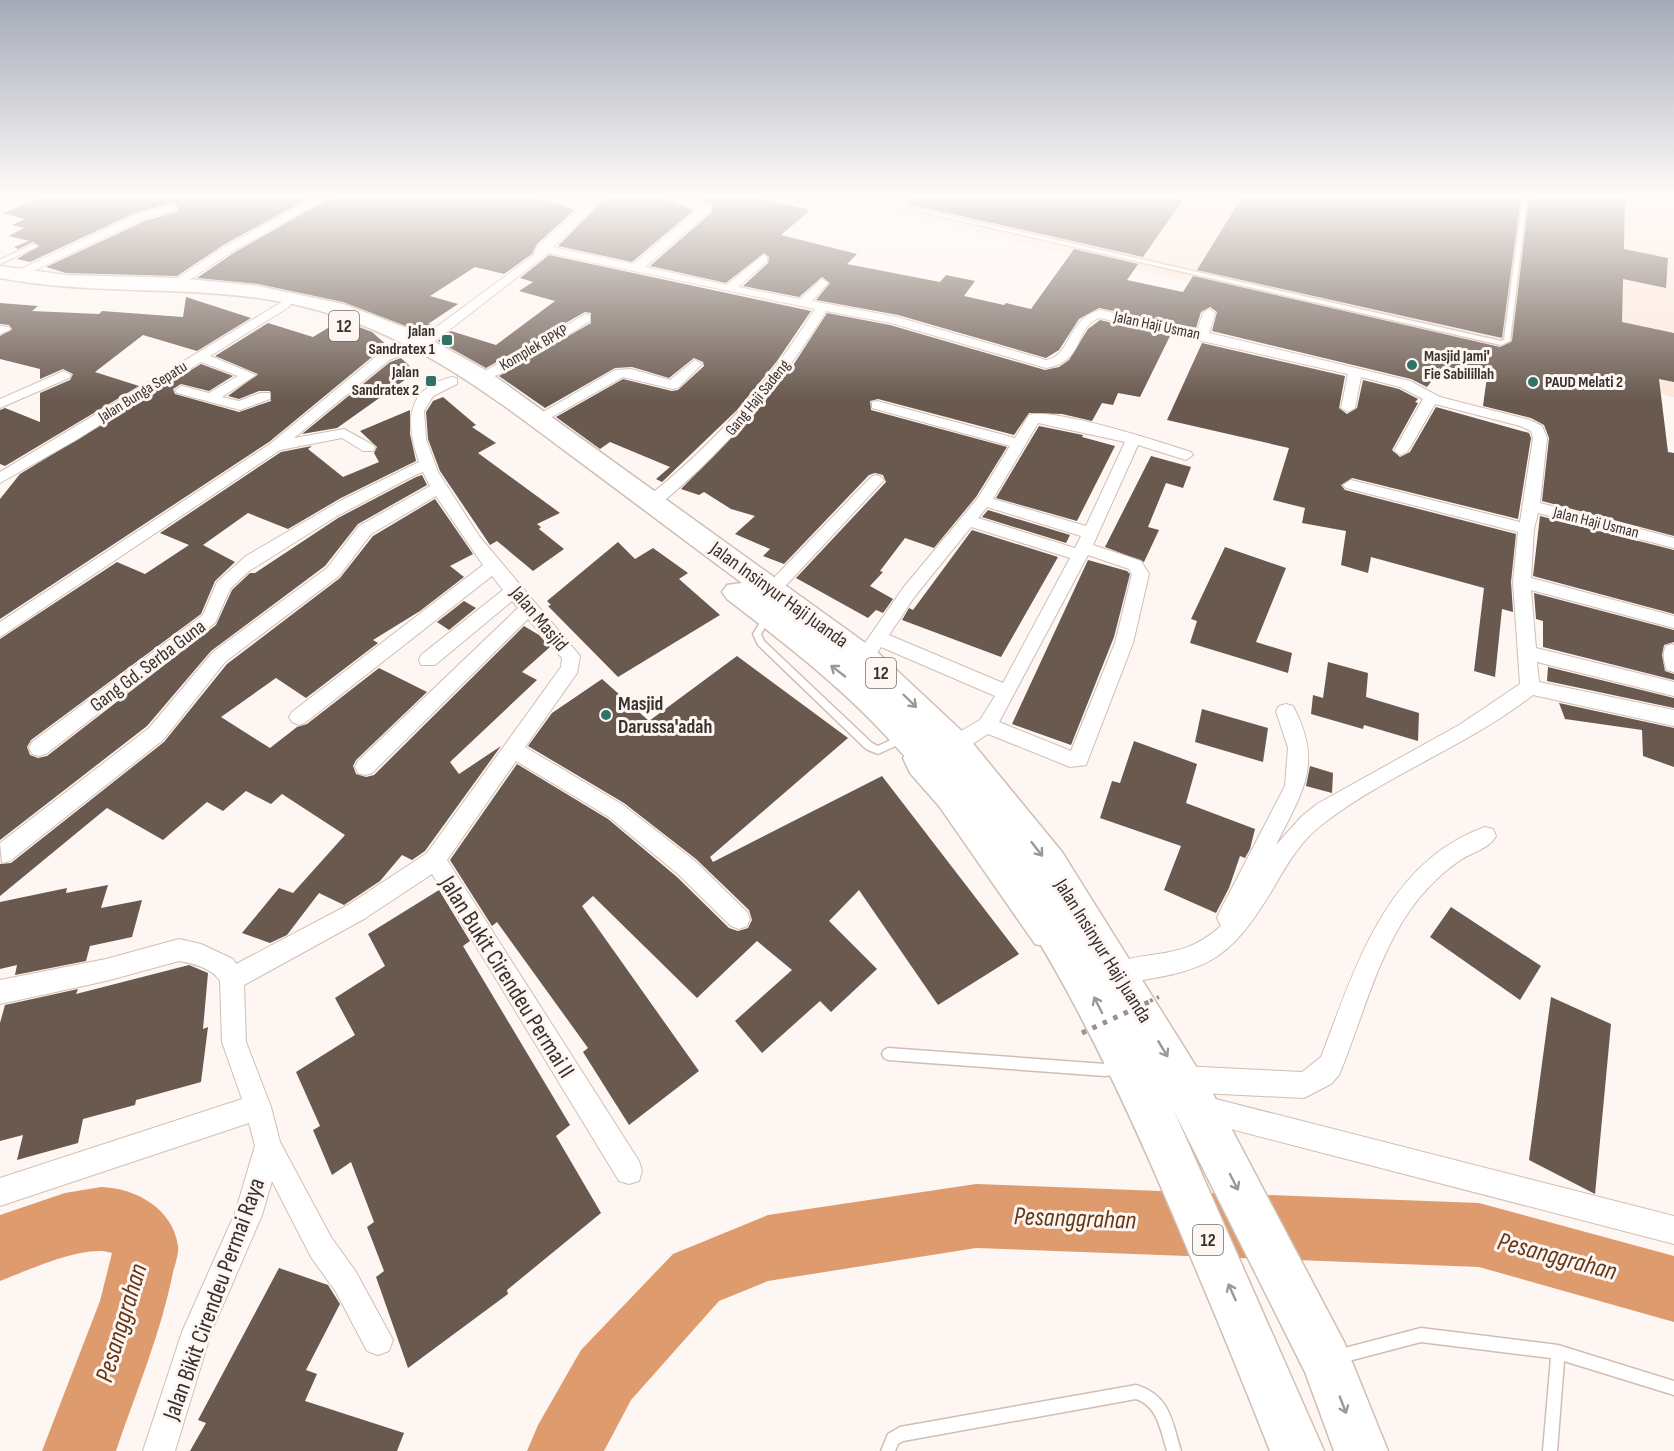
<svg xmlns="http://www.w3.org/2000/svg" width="1674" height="1451" viewBox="0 0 1674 1451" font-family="'Sofia Sans Condensed',sans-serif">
<rect width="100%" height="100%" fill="#fef6f2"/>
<!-- built -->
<polygon fill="#fde8db" points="826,197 1674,197 1674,397"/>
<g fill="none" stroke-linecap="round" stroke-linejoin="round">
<!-- river -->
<g fill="#de9b6e" fill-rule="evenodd">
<polygon points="976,1184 1479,1203 1674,1256 1674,1322 1479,1267 976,1248 768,1281 719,1301 631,1400 604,1451 527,1451 538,1425 581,1350 673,1254 768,1215"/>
<path d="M101 1187C135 1188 173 1208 178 1246 179 1253 175 1265 173 1272 161 1333 136 1392 116 1451H42L100 1301 112 1253C86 1243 26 1271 0 1281V1215L65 1193Z"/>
</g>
</g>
<!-- building -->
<g fill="#69594f">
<polygon points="42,197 311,197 225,244 177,276 66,273 46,267 145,221 177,212 179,207 171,203 135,213 30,262 17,259 39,246 33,242 18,249 14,247 29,241 9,236 24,228 12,225 25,219 3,213"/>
<polygon points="332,197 534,197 575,210 537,244 532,254 504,274 475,267 430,296 458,304 428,324 434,326 424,333 343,302 258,284 197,278 235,252"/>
<polygon points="607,197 658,197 694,210 632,262 558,246"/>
<polygon points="688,197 754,197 810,210 781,235 857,254 847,264 940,282 946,275 975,281 964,296 1004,305 1006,303 1031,309 1074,249 1138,264 1127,280 1183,292 1193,276 1500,347 1512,341 1529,197 1625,197 1624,249 1668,258 1666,288 1623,279 1622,322 1674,333 1674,382 1659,379 1668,452 1674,453 1674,536 1542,501 1549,438 1544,425 1531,418 1483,406 1487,376 1443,366 1427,387 1411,379 1212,331 1217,312 1210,307 1201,312 1196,328 1099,308 1079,319 1059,350 1046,358 898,315 816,300 830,283 822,277 799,297 743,286 768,263 769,257 764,253 726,283 650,266 712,212 712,204"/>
<polygon points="910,197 1185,197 1143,257 909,204"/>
<polygon points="1242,197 1521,197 1502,338 1197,270"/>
<polygon points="549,255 811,311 777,361 737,410 662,482 656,479 670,467 610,442 600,449 556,417 623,379 672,391 678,390 704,366 703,362 694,358 669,378 632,367 615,368 545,408 499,376 591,323 591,313 585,312 486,368 438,341 451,331 496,345 555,301 519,291 533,282 520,278"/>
<polygon points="186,297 251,318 197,351 143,335 95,372 139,386 5,466 0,464 0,410 5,408 40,422 40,393 70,380 73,374 63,369 40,379 40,369 0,359 0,336 12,329 9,325 0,324 0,303 38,306 32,311 99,314 102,311 183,317"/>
<polygon points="827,313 890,325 1045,370 1059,367 1069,360 1088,329 1100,320 1170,336 1140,397 1118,393 1113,405 1102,403 1092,421 1062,414 1029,413 1014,435 878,399 870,401 871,410 1007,447 976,497 934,548 905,538 880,571 883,572 870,586 893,599 883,613 876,610 868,618 796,578 886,482 883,475 875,473 869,475 784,564 763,556 770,549 735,534 755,516 731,509 704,492 699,495 681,489 752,417 792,367"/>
<polygon points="341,320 372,332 390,348 378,352 269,442 0,619 0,499 20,474 201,364 233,376 209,391 181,384 173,389 175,394 239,412 271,401 270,391 259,391 239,399 228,396 258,374 215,356 268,323 313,337"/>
<polygon points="1202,343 1345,376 1339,408 1347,414 1357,408 1363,380 1399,389 1418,399 1415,402 1418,403 1392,450 1400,457 1410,452 1436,407 1529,433 1531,438 1518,519 1352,478 1341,485 1345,490 1516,534 1511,582 1513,612 1502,609 1495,677 1474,671 1484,588 1371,557 1368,573 1341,565 1346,531 1302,523 1305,508 1273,500 1289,448 1167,420"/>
<polygon points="401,358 416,372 337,428 302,434 390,362"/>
<polygon points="443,397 476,425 472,427 496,443 478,453 560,513 537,524 541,527 539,529 564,549 533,571 497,541 490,545 440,471 428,439 426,412 433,401"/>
<polygon points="410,410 410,434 416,461 341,498 288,529 248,513 203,545 235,562 215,581 201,614 31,740 27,747 30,755 38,758 47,756 216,625 232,590 250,573 255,573 338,518 416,477 422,475 427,485 358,524 325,566 211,651 147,726 0,840 0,639 117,562 145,574 189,545 160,533 281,452 312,446 308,449 343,477 379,462 374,453 377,447 360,431"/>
<polygon points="1039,426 1083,435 1082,437 1115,446 1077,521 996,498"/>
<polygon points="1151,456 1191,467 1183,488 1166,483 1148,527 1159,530 1144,562 1105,547"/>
<polygon points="435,499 473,554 450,566 464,577 420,611 373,640 378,643 306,698 276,678 221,717 270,748 297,727 307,724 379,668 427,692 356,760 353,766 356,774 366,777 374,775 524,626 539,635 550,647 522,672 537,680 450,762 459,774 501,746 425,851 412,860 402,855 380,881 344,905 319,893 287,935 270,943 242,933 279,888 293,893 345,835 282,794 271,804 246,791 223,811 207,802 163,840 107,808 0,896 0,864 11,863 164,742 227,664 340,578 373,536"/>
<polygon points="988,510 1070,535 1066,543 982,517"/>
<polygon points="1540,516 1674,550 1674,614 1533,576"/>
<polygon points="972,530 1058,557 1001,657 902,620 909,608 913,610"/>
<polygon points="618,542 635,559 653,548 688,573 679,579 720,615 618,677 548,606 551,605 547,601"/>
<polygon points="1225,547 1286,568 1256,642 1292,653 1288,673 1190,643 1197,621 1191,619"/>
<polygon points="1088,560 1127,571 1130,574 1114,637 1071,745 1012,724"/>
<polygon points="1534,593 1674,630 1674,642 1664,645 1662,655 1665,671 1674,674 1674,680 1543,647 1543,621 1536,619"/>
<polygon points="464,601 476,608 449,630 437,622"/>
<polygon points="737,656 848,738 710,857 713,862 882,776 1019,954 938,1005 859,890 829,921 877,969 831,1012 820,1001 762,1053 735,1021 792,970 757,941 697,998 593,896 582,906 699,1071 629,1125 583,1052 588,1048 497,922 492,926 450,860 517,764 608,819 677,877 729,928 738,931 748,928 752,920 749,910 696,859 624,803 528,746 552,713 602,679 649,721"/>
<polygon points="1328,662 1368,673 1366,697 1419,713 1418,741 1364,725 1363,729 1311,714 1313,695 1323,698"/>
<polygon points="1548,667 1674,698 1674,708 1547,681"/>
<polygon points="1559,703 1674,728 1674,767 1643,756 1642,730 1565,719"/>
<polygon points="1202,709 1268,728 1263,762 1195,742"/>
<polygon points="1134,741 1197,764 1186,803 1255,829 1250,849 1245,858 1240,856 1229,888 1216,913 1164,890 1181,846 1100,818 1112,781 1120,783"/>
<polygon points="1310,766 1333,773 1332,793 1306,786"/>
<polygon points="108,885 101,908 142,900 132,937 90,946 86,961 15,975 17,965 0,969 0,902 67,888 66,893"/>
<polygon points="439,890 470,941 463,946 570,1125 556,1136 601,1213 507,1290 508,1294 408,1368 376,1277 384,1271 367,1227 374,1222 351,1162 332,1175 313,1130 320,1126 296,1072 355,1035 335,998 385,966 368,934"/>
<polygon points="1451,907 1541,966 1520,1000 1430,937"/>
<polygon points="189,965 208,973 203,1029 208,1027 201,1082 136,1100 135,1105 83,1119 78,1143 17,1160 23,1135 0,1141 0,1023 5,1005 78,989 76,994"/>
<polygon points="1551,997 1611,1024 1595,1194 1529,1160"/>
<polygon points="279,1268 328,1285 340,1304 306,1370 317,1374 305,1401 404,1433 397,1451 190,1451 206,1423 198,1420"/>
</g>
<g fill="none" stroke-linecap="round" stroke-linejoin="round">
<defs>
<g id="lane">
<polygon points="857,197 867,197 1501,341 1504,340 1523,197 1527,197 1510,341 1501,345"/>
<polygon points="34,244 37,246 36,247 0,264 0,260"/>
<polygon points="768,613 772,616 761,634 764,641 872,743 878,746 901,735 904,736 906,739 904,742 878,754 866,749 758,645 753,634 765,614"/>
<polygon points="914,751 917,752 919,755 913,760 917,768 945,800 1043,936 1044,940 1043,944 1039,945 1035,944 939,806 910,773 903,758 905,755"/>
<polygon points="888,1048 1105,1064 1119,1063 1123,1065 1125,1069 1123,1073 1105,1076 888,1060 884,1058 882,1054 884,1050"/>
<polygon points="1421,1328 1558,1345 1674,1381 1674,1395 1564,1361 1557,1451 1543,1451 1551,1358 1421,1342 1337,1364 1332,1362 1330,1357 1332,1352 1337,1350"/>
<path d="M1136 1385C1170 1395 1172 1421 1181 1451H1167C1161 1432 1158 1406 1136 1399L903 1441 898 1444 895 1451H881L888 1434 900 1427Z"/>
</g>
<g id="street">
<polygon points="316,197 330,197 234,250 179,287 169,284 226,246"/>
<path d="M536 197H556L585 204 593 197H605L553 247 633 264 699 209 660 197H679L711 206V210L645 267 727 285 763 255 767 257V261L738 287 800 299 822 279 828 283 812 301 897 317 1046 360C1072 356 1066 319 1100 310L1197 331 1203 313 1209 309 1215 313 1209 333 1410 381 1440 397 1530 420 1542 426 1547 438 1540 503 1674 538V548L1538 513 1534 529 1531 578 1674 616V628L1531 590 1536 648 1674 682V696L1537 662 1539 682 1674 710V726L1533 695C1468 746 1389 773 1324 823 1302 839 1287 864 1274 887 1227 966 1205 971 1117 984L1109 981 1105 973 1109 965C1152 948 1181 962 1221 926L1217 918 1220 911 1285 786 1288 748 1276 711 1279 706 1286 704 1293 706C1324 764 1302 792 1276 845L1302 816 1317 804 1459 725 1520 684 1513 582 1518 532 1346 488 1343 485 1351 480 1520 522 1533 438 1531 431 1520 426 1435 404 1408 451 1401 455 1394 451 1423 399 1400 387 1361 377 1355 408 1348 412 1341 408 1348 374 1100 318C1074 325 1086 362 1046 368L891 323 826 311C780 386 726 450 658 506L652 507 644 502 646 498C714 444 769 383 815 309L548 253 430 345 389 360 294 438 344 429 373 445 375 448 373 451H363L342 438 280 450 0 637V622L270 444 379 354 420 339 534 255 538 246 580 209Z"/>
<polygon points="172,205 177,208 176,210 144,219 18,278 8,275 136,215"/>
<polygon points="285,300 291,304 289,307 210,356 256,375 222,397 239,401 260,393 270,393 270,399 240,410 177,393 175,390 182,386 209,393 238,376 201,362 76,440 0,483 0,472"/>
<path d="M586 314 590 315V321C572 332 494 384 476 380L474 377Z"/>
<polygon points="0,326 9,327 10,330 0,334"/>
<polygon points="695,360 702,364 678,388 673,389 623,377 543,422 538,423 531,419 615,370 631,369 670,380"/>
<polygon points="64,371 71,375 69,378 0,408 0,399"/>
<path d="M452 377 457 378V384L433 396 424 411 426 439 438 472 479 536 580 656 577 673 525 747 623 805 695 861 747 912 750 919 747 926 739 929 731 926 679 875 609 817 516 761 447 860 639 1161 642 1171 639 1181 629 1184 619 1181 432 874 364 919 244 985 246 1042 271 1107 280 1142 331 1237 356 1272 393 1340 389 1351 378 1355 367 1351 336 1292 311 1257 272 1181 262 1215 211 1333 175 1451H143L182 1332 235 1213 255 1146 249 1123 0 1206V1178L242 1099 222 1042 220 981C213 969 193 963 179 961L106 981 0 1004V980L106 959 179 939 201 944 233 959 236 964 348 905 427 853 561 667 562 658 528 619 372 773 365 775 358 773 355 767 358 761 518 608 512 601 435 665H421L419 660 421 655 503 590 492 576 306 722 299 725 292 722 289 717 292 712 483 565 436 496 371 534 339 576 225 662 163 740 10 861 2 863 0 843 149 728 213 652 327 568 359 526 430 486 423 472 415 475 337 516 249 571 230 589 215 623 46 754 39 756 32 754 29 748 32 742 203 615 217 582 246 556 342 500 419 462C406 423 404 389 452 377Z"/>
<path d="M877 401 1015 438 1029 415C1057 408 1160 442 1191 452L1193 455 1186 460 1138 445 1093 545 1141 561 1149 574 1133 643 1086 765 1070 767 988 734C976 741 961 755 947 751L944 745 947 739 980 720 995 696 881 647 870 663H858L855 658 858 653 903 588 978 498 1010 446 872 408V402ZM1038 423 1125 442 1086 526 993 499ZM987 507 1081 536 1075 548 978 518ZM971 527 1070 558 1003 683 889 635 915 596ZM1088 555 1129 569 1132 574 1115 643 1071 751 999 722Z"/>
<polygon points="876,475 881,477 884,480 881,483 778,594 766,594 763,590 766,586 871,477"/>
<path d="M1672 644 1674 645V672L1667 670C1664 663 1662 653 1666 646Z"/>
<path d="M1485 827 1493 829 1496 836C1489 849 1470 853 1459 861 1440 874 1423 892 1410 910 1376 959 1362 1020 1339 1075L1331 1084 1304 1098 1181 1092 1172 1088 1168 1079 1172 1070 1181 1066 1302 1072 1321 1057C1355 969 1386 862 1485 827Z"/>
<polygon points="1200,1095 1674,1216 1674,1244 1200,1121 1191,1117 1187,1108 1191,1099"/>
</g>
<path id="highway" d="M0 266 66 275 177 278 258 286 343 304 417 332 489 372 875 650 966 735 1062 852 1212 1092 1344 1342 1388 1451H1334L1305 1372 1174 1111 1324 1451H1270C1243 1382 1215 1314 1186 1246 1110 1063 1024 882 887 737 839 685 783 642 727 599L722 592 727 585 742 583C685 541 629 498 572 456 484 390 406 330 297 305 199 283 98 297 0 278Z"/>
</defs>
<!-- lane casing -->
<use href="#lane" stroke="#d0beb3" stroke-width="3"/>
<!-- street casing -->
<use href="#street" stroke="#d0beb3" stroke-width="2"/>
<!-- highway casing -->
<use href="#highway" stroke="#d0beb3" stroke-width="3"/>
<!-- lane -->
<use href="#lane" fill="#fff" fill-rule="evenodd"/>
<!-- street -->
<use href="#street" fill="#fff" fill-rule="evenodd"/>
<!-- highway -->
<use href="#highway" fill="#fff" fill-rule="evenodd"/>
<!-- path-bridge-far1 -->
<polyline stroke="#98918d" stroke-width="4" stroke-dasharray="3 4.5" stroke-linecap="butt" points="1150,1001 1159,997"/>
<!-- path-bridge -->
<polyline stroke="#98918d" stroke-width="5" stroke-dasharray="4.5 7" stroke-linecap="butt" points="1082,1033 1153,1000"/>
</g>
<!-- one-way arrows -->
<defs><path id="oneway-shaft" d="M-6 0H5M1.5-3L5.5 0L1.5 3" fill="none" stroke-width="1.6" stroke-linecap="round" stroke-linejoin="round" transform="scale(1.5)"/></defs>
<g stroke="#9c9896">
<use href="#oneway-shaft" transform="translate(838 671) rotate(-142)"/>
<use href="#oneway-shaft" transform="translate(910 701) rotate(44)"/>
<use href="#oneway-shaft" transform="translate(1037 849) rotate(52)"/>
<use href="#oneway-shaft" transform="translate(1098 1005) rotate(-117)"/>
<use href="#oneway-shaft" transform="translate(1163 1049) rotate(59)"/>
<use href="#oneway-shaft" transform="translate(1234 1182) rotate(63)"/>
<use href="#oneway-shaft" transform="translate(1232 1292) rotate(-114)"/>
<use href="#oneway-shaft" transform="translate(1343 1405) rotate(69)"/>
</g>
<!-- sky -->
<linearGradient id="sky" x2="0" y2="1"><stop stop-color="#a4aab7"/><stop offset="0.49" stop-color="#fffbf9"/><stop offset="1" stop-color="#fffbf9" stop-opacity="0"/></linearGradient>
<rect width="1674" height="400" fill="url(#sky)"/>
<!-- markers -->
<g fill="#307366" stroke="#fef6f2" stroke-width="2">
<rect x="441" y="334" width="12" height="12" rx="3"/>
<circle cx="1412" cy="365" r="6"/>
<rect x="425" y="375" width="12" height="12" rx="3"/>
<circle cx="1533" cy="382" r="6"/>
<circle cx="606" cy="715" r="6"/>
</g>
<g text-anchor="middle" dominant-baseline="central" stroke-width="6" stroke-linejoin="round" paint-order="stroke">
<!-- far-street labels -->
<g font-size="16" fill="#38312d" stroke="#fef6f2">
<text transform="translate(1157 326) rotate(12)">Jalan Haji Usman</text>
<text transform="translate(534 348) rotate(-30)">Komplek BPKP</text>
<text transform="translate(143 392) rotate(-32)">Jalan Bunga Sepatu</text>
<text transform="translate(758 398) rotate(-51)">Gang Haji Sadeng</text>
<text transform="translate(1596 523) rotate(14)">Jalan Haji Usman</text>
</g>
<!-- far-poi labels -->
<g font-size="16" font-weight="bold" fill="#38312d" stroke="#fef6f2" text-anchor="end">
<text x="435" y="331">Jalan<tspan x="435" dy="18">Sandratex 1</tspan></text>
<text x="1424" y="356" text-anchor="start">Masjid Jami'<tspan x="1424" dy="18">Fie Sabilillah</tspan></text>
<text x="419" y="372">Jalan<tspan x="419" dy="18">Sandratex 2</tspan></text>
<text x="1545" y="382" text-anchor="start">PAUD Melati 2</text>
</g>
<!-- shield labels -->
<g fill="#fef6f2" stroke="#736c68" stroke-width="1.5">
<rect x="329" y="311" width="30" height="30" rx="4.5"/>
<rect x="866" y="658" width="30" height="30" rx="4.5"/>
<rect x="1193" y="1225" width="30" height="30" rx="4.5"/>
</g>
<g font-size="18" font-weight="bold" fill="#38312d">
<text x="344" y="326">12</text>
<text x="881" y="673">12</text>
<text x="1208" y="1240">12</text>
</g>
<!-- street labels -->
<g font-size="20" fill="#38312d" stroke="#fef6f2">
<text transform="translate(779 595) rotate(36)">Jalan Insinyur Haji Juanda</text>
<text transform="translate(539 619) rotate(50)">Jalan Masjid</text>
<text transform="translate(148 666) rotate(-37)">Gang Gd. Serba Guna</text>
<text transform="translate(1103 951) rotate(58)">Jalan Insinyur Haji Juanda</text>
</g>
<!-- poi labels -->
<g font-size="20" font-weight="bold" fill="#38312d" stroke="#fef6f2" text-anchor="start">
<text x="618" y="704">Masjid<tspan x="618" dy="23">Darussa'adah</tspan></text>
</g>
<!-- near-street labels -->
<g font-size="24" fill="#38312d" stroke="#fef6f2">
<text transform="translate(507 977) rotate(58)">Jalan Bukit Cirendeu Permai II</text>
<text transform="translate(214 1299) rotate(-70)">Jalan Bikit Cirendeu Permai Raya</text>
</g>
<!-- near-water labels -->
<g font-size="26" font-style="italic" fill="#643716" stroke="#fef6f2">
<text transform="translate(1075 1219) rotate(2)">Pesanggrahan</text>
<text transform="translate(1557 1257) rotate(15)">Pesanggrahan</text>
<text transform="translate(122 1323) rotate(-73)">Pesanggrahan</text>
</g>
</g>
</svg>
